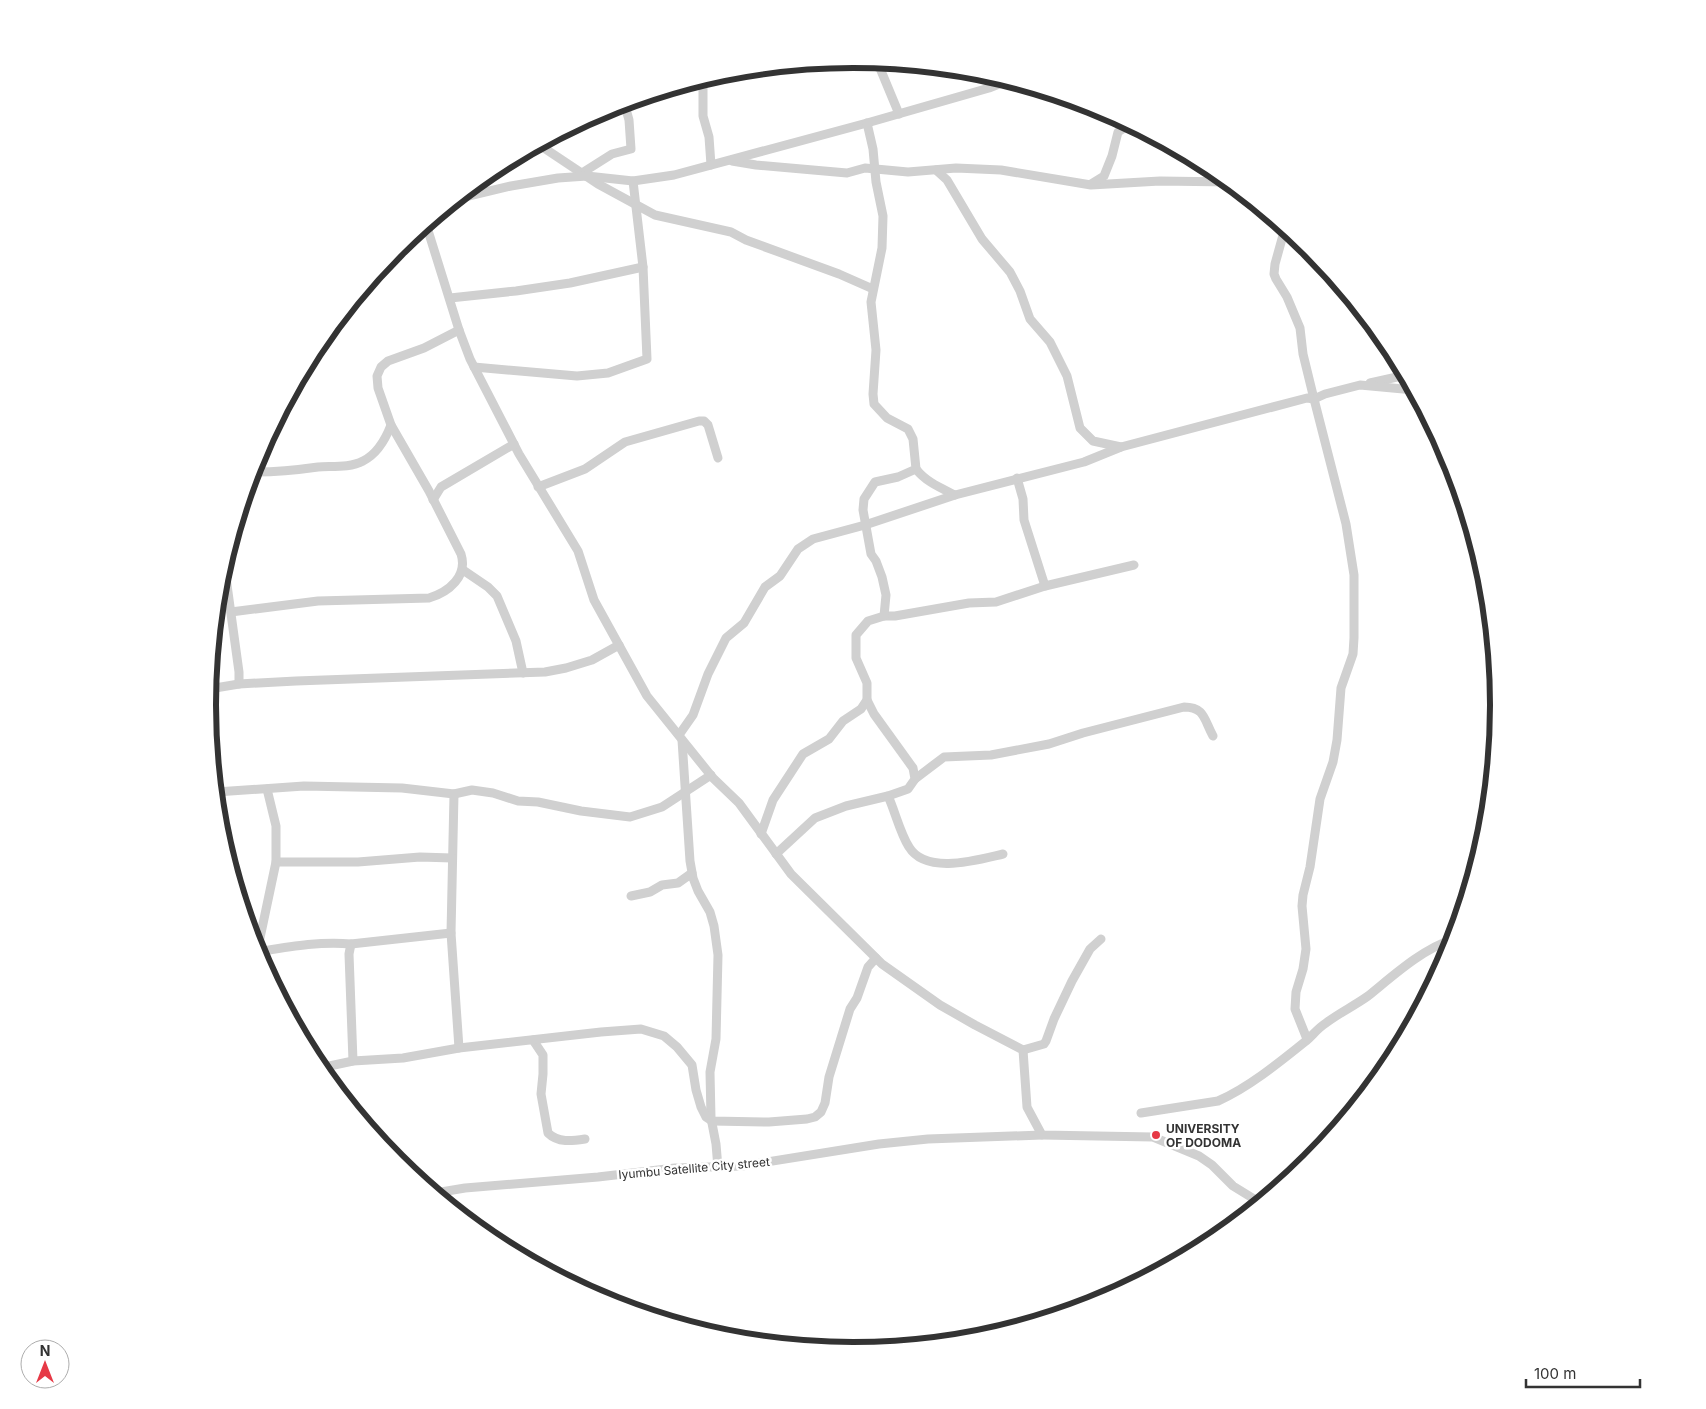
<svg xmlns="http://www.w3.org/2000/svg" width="1706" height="1409" viewBox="0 0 1706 1409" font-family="Inter,sans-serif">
<rect width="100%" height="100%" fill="#fff"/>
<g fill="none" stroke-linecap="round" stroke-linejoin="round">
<!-- minor -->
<g stroke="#d0d0d0" stroke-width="9">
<polyline points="877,61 899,114"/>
<polyline points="701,79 703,86 703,116 709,137 711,165"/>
<polyline points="538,144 598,184 655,215 731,232 746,240 839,274 873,289"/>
<polyline points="732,161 756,165 847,173 865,168 908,172 956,168 1001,170 1091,185 1160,181 1230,182"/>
<polyline points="936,170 947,180 982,239 1010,272 1020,291 1030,319 1050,342 1067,376 1080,428 1093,441 1121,447"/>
<polyline points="582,173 612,154 631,149 629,120 624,102"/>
<polyline points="1091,184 1104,176 1112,156 1118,132 1126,127 1134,126"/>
<polyline points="456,199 511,186 558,178 587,176 633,181 674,175 867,123 989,88 1009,80"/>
<polyline points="426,224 459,330 470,359 519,454 578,551 594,600 647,696 713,778 739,803 791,874 882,964 940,1005 975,1025 1023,1050 1027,1107 1042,1135 1153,1137 1199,1156 1212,1165 1233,1186 1259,1202"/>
<polyline points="1285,228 1275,264 1274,274 1276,279 1287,297 1300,328 1303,354 1314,399 1346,524 1354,575 1354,638 1353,654 1341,688 1337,740 1333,762 1320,799 1310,867 1303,895 1302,906 1306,949 1303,969 1296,992 1295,1009 1307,1039"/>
<polyline points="450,298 516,291 570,283 643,267"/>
<polyline points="474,367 577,376 608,373 647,359 643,267 633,181"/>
<polyline points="1370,383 1406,375"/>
<polyline points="1314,399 1325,394 1360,385 1414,390"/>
<path d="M1438 436C1438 450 1441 468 1455 475"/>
<path d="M916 469C926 482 941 488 955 495"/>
<path d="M256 472C277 472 297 470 318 467 332 466 350 468 363 461 377 454 386 438 391 425L378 388 377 376 381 367 388 361 424 348 459 330"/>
<polyline points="1017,478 1023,499 1024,520 1045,586"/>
<polyline points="538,487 585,469 625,442 699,421 704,421 708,425 718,458"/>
<polyline points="433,500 441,487 514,444"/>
<polyline points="224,563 239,672 239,684"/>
<polyline points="463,570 488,587 497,596 516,641 523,673"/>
<path d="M231 612 318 601 429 598C449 592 468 576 461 554L429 491 391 425"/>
<polyline points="884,616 895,616 969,603 996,602 1045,586 1134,565"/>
<polyline points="209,689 239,684 296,681 545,672 566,668 592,660 619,645"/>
<polyline points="679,735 693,715 708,674 726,638 744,623 765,587 780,576 798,549 813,539 865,525 955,495 1084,462 1121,447 1307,398 1314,399"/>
<polyline points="682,740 690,861 693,878 698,891 710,912 714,926 718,955 716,1039 710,1072 711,1118 716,1144 718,1168"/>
<path d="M915 779 944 757 991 755 1049 744 1083 733 1184 707C1205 707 1204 720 1213 736"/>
<polyline points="216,792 304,786 402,788 454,794 472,790 493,793 518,801 538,802 581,811 630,817 662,807 711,775"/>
<polyline points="454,794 451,933 459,1048"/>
<path d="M888 796C895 811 900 833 909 847 926 875 977 860 1003 854"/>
<polyline points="761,834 773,800 803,754 829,739 843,721 861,709 867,700 867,683 856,658 856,635 868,621 884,616 886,595 882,577 876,561 871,554 863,510 864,499 875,482 898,477 916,469 913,439 908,429 887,418 874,404 873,394 876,350 871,302 882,248 883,216 876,182 873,149 867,123"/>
<polyline points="776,854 815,818 846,806 888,796 908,789 915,779 913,768 874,714 867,700"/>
<polyline points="276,862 358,862 420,857 452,858"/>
<polyline points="631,896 650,892 662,885 678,883 692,873"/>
<polyline points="351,944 349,954 353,1061"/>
<path d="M257 952C288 947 320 941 351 944L451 933"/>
<polyline points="257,952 276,862 276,826 267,789"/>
<path d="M533 1040 543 1055V1074L541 1094 548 1133C558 1143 572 1141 585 1139"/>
<polyline points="1023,1050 1044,1044 1046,1041 1054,1019 1072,981 1090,949 1101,939"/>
<polyline points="320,1068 353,1061 403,1058 459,1048 601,1032 641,1029 664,1036 677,1047 692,1065 696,1090 701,1107 706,1117 712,1121 769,1122 807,1119 815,1117 821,1112 825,1103 829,1077 850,1009 857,998 868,967 876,958"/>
<path d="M1141 1113 1218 1101C1248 1088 1280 1062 1306 1041 1313 1035 1318 1028 1326 1023 1339 1013 1354 1006 1368 996 1394 975 1421 950 1453 939"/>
<polyline points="435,1193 465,1188 598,1177 675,1168 742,1166 879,1144 928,1139 1042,1135"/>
</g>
</g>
<!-- markers -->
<circle fill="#e63946" stroke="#fff" stroke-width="2" cx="1156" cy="1135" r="5"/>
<g text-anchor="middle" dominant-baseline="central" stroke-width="5" stroke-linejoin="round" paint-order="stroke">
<!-- poi labels -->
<g font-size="12" font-weight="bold" fill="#333" stroke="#fff" text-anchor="start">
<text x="1166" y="1128">UNIVERSITY<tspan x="1166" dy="14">OF DODOMA</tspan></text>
</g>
<!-- street labels -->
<g font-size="12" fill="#333" stroke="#fff">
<text transform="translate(694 1168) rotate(-5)">Iyumbu Satellite City street</text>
</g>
</g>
<!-- crop -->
<path d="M0 0H1706V1409H0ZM216 705a637 637 0 1 1 1274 0a637 637 0 1 1-1274 0Z" fill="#fff" fill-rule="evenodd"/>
<path fill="none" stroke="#333" stroke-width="6" d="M216 705a637 637 0 1 1 1274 0a637 637 0 1 1-1274 0Z"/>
<!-- north arrow -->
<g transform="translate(45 1364)"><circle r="24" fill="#ffffff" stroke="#adadad"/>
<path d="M0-4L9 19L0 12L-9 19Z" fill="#e63946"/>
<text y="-8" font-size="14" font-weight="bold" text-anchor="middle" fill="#333333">N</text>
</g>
<!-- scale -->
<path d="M1526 1379v8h114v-8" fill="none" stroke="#333333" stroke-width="2.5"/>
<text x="1534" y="1379" font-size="15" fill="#333333" stroke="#ffffff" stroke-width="4" paint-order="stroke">100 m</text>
</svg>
